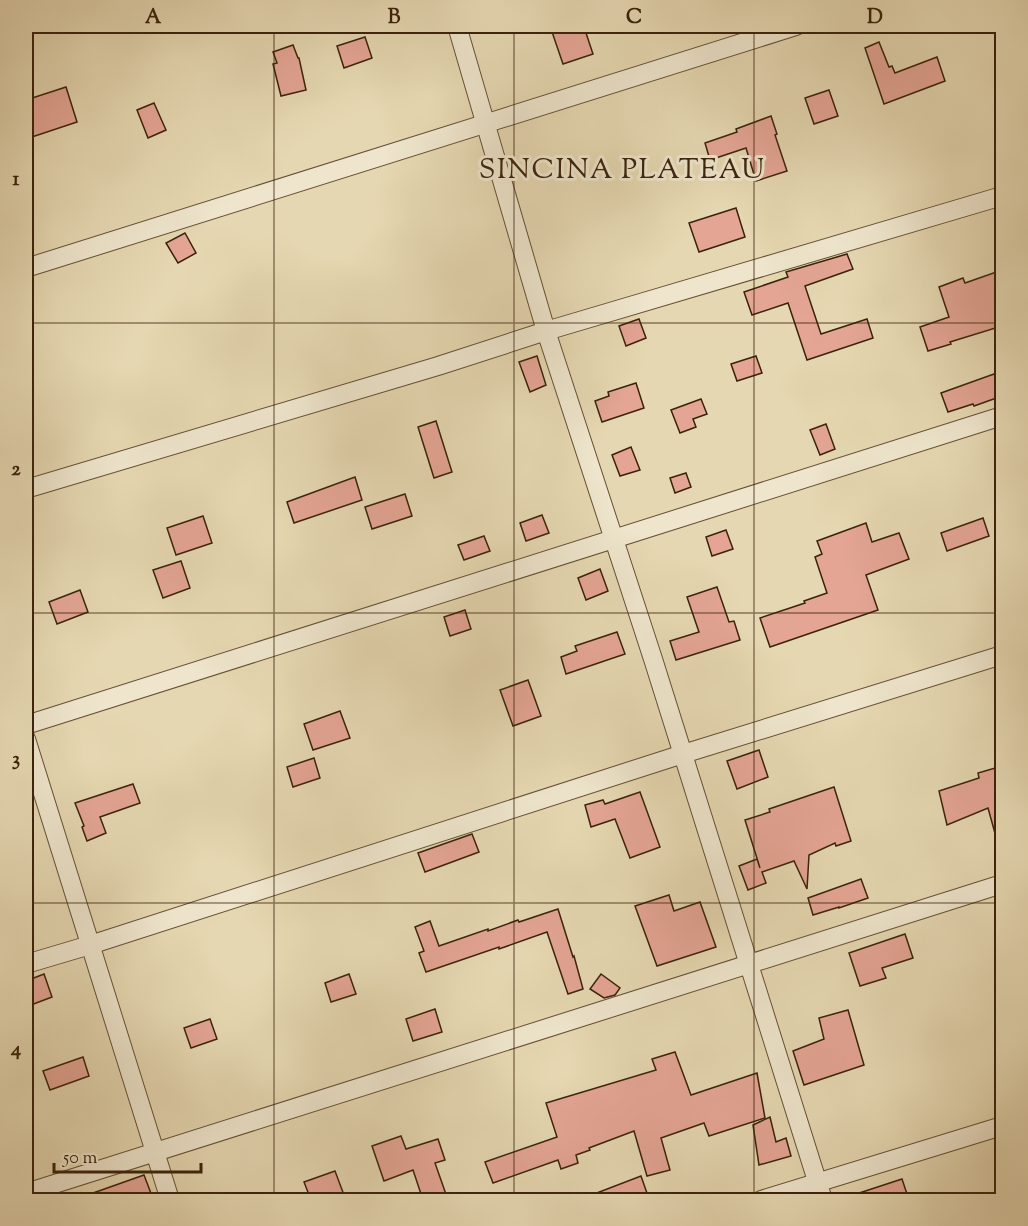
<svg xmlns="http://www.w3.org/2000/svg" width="1028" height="1226" viewBox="0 0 1028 1226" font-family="'Sorts Mill Goudy',serif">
<rect width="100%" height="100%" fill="#e5d7b1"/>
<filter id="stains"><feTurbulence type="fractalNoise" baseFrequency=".00333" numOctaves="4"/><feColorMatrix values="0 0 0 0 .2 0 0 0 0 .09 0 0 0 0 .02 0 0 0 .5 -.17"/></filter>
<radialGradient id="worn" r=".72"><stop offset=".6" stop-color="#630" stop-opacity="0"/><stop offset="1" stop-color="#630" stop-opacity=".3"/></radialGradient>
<!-- building -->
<g fill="#e4a594" stroke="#3a220b" stroke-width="1.5">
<polygon points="550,26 581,26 582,31 585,30 593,54 563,64"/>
<polygon points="365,37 372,58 344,68 337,46"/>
<polygon points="879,42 889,67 892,66 895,73 937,57 945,81 884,104 865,48"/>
<polygon points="293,45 298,58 299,58 306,90 281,96 273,64 277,63 273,52"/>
<polygon points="66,87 77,122 26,139 26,100"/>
<polygon points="829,90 838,116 814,124 805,98"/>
<polygon points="154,103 166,130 148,138 137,110"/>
<polygon points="771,116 777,134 775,135 787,171 756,181 746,148 710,160 705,143 737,132 736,129"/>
<polygon points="736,208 745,237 699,252 689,223"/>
<polygon points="185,233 196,253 178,263 166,243"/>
<polygon points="847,254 853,269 805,286 821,334 867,319 873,338 807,360 788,303 752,315 744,292 788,277 786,272"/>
<polygon points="1002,270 1002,326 950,342 951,344 928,351 920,327 949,317 939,287 963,278 965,283"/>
<polygon points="639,319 646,338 626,346 619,326"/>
<polygon points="537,356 546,385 530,392 519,362"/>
<polygon points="756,356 762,373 737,381 731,364"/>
<polygon points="994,374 1002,396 974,406 973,404 948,412 941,393"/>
<polygon points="636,383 644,408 602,422 595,401 609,396 608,392"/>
<polygon points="701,399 707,414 693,419 696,427 680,433 671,410"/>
<polygon points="436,421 452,472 434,478 418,427"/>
<polygon points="826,424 835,449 820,455 810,430"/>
<polygon points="631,447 640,470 620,476 612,455"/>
<polygon points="686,473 691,487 675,493 670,478"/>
<polygon points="355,477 362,500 294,523 287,502"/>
<polygon points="405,494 412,516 372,529 365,507"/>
<polygon points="542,515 549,533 526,541 520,523"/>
<polygon points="203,516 212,543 176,555 167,528"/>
<polygon points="983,518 989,536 947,551 941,533"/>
<polygon points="866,523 872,542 899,533 909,559 866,575 878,610 770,647 760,618 805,603 804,601 827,593 815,557 822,554 817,541"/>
<polygon points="726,530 733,549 712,556 706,537"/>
<polygon points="484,536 490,551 464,560 458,545"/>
<polygon points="181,561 190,588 163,598 153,570"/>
<polygon points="600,569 608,591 586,600 578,578"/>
<polygon points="717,587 729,622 734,621 740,640 676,660 670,641 699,632 687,597"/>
<polygon points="80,590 88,612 57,624 49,602"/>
<polygon points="465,610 471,629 450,636 444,617"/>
<polygon points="617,632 625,654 566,674 561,657 577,651 575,646"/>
<polygon points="528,680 541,716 513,726 500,690"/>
<polygon points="340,711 350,738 313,750 304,724"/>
<polygon points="759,750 768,777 737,789 727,761"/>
<polygon points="314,758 320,778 293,787 287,767"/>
<polygon points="1002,766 1002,843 998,844 988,808 947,825 939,791 979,778 978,773"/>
<polygon points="133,784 140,803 100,817 106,833 87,841 82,827 84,826 75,803"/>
<polygon points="834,787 851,841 836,846 835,843 809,855 807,889 794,861 762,872 766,883 748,890 739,866 757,859 760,868 745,820 770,812 769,809"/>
<polygon points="640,792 660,847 630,858 615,819 591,827 585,805 603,800 605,804"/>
<polygon points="472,834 479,852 425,872 418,853"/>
<polygon points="861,879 868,898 839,908 839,907 813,915 808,898"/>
<polygon points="669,895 674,911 700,902 716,947 657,966 635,906"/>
<polygon points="558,909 573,957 574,956 583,989 568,994 547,932 499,949 499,947 426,972 419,953 424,951 415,927 430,921 439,946 488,929 488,931 518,920 519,922"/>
<polygon points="905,934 913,958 882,968 886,978 860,986 849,953"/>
<polygon points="44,974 52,997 31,1005 26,989 26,981"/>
<polygon points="349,974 356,994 331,1002 325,983"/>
<polygon points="601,974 620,988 615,995 604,998 590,989"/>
<polygon points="435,1009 442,1032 413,1041 406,1019"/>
<polygon points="848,1010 864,1065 804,1085 793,1051 824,1039 819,1018"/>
<polygon points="210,1019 217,1039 191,1048 184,1028"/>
<polygon points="675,1052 691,1095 757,1073 765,1118 709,1136 704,1123 661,1138 670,1170 647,1176 634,1131 589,1148 590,1150 576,1155 578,1163 561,1169 558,1160 493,1183 485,1162 557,1137 546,1103 656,1070 652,1059"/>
<polygon points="83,1057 89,1076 50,1090 43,1071"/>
<polygon points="770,1117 776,1142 786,1138 791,1156 759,1165 753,1125"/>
<polygon points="401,1136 406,1149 438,1139 445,1160 435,1163 448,1200 423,1200 413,1170 384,1181 372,1146"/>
<polygon points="335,1171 344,1195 330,1200 311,1200 304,1182"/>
<polygon points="144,1175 152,1196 138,1200 80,1200 79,1198"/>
<polygon points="641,1176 648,1196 635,1200 581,1200 581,1199"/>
<polygon points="902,1179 907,1194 888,1200 848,1200 847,1197"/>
</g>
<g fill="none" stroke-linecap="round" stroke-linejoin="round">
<defs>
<g id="street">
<polyline points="457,26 546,331 653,659 823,1200"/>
<polyline points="26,268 796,26"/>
<polyline points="26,489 438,366 546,331 1002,196"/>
<polyline points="26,725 1002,416"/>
<polyline points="26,739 170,1200"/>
<polyline points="26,964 90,945 683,754 1002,655"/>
<polyline points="26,1193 1002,884"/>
<polyline points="761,1200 1002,1126"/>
</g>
</defs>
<!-- street casing -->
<use href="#street" stroke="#654f34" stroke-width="20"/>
<!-- street -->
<use href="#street" stroke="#eee5cc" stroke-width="18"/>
</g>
<!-- grid -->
<path fill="none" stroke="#3a220b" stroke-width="1.5" stroke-opacity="0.55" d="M274 26V1200M514 26V1200M754 26V1200M26 323H1002M26 613H1002M26 903H1002"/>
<g text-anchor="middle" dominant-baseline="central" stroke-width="6" stroke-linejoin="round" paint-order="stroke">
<!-- quarter labels -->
<g font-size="28" letter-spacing="1.5" fill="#3a220b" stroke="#eee5cc">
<text x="622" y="171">SINCINA PLATEAU</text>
</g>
</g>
<!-- margin -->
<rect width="1028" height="1226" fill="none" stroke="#e5d7b1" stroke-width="66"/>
<!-- scale -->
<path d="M54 1163v9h147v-9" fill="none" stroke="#3a220b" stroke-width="3"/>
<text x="63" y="1163" font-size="18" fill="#3a220b" stroke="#eee5cc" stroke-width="4.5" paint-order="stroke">50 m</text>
<rect x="33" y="33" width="962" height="1160" fill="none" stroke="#3a220b" stroke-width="2"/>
<g font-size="20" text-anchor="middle" font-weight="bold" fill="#3a220b">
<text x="153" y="23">A</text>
<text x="394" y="23">B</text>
<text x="634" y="23">C</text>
<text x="875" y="23">D</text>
<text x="16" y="185">1</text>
<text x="16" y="475">2</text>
<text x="16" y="765">3</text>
<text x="16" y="1055">4</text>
</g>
<rect width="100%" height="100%" filter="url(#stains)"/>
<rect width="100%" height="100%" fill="url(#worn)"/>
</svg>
